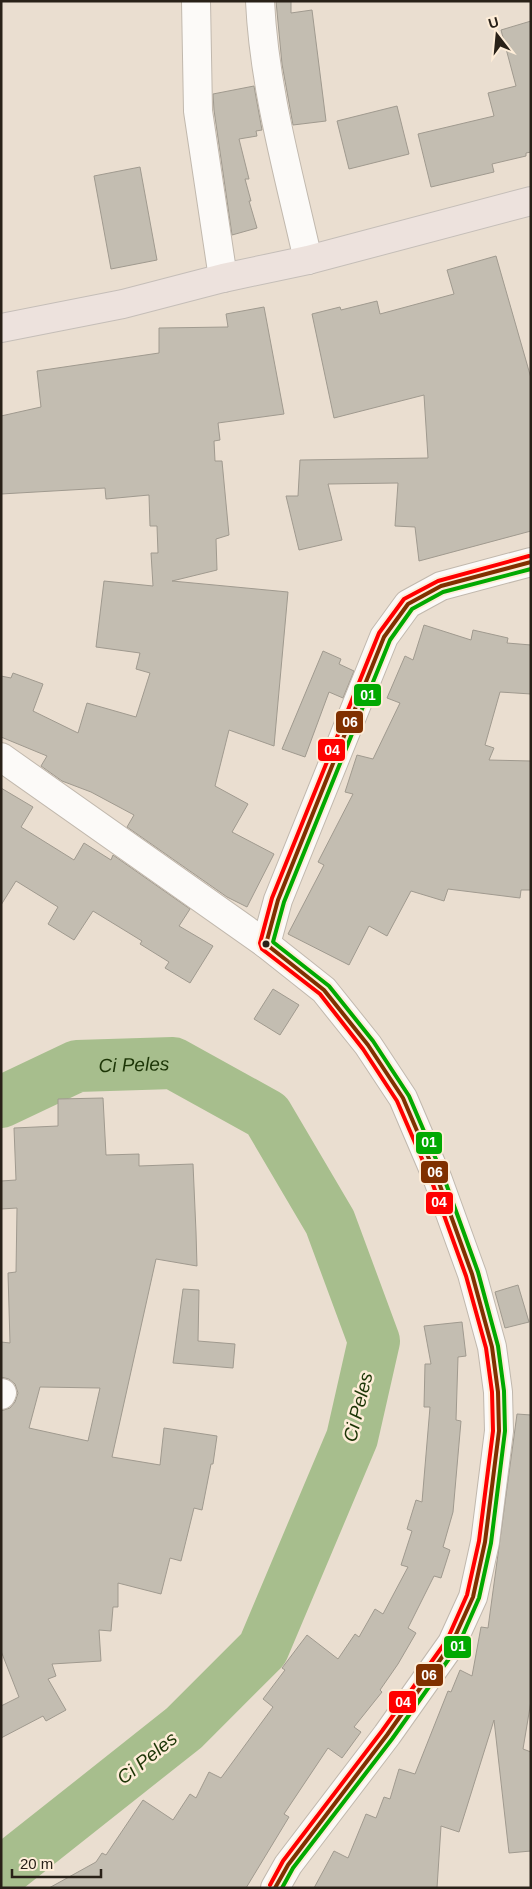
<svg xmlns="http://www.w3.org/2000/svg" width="532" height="1889" viewBox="0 0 532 1889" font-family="Arial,sans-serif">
<rect width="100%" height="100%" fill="#eaded0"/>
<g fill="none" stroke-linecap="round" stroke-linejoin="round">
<!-- river -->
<path stroke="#a7be8d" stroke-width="52" id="s1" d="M1 1102 77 1066 173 1063 267 1115 330 1222 374 1341 352 1438 263 1649 184 1728 1 1873"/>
</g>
<!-- building -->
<g fill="#c3bdb1" stroke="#a09a8f" fill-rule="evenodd">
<polygon points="276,1 291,1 291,13 312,10 326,121 293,125 282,64"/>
<polygon points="531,21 531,152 526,153 526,156 492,164 494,172 431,187 418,134 494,116 488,93 516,86 501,30"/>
<polygon points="254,86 262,130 256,131 257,136 239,139 249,179 245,179 251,201 249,201 257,228 232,235 214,110 213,94"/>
<polygon points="397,106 409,154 349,169 337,121"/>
<polygon points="140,167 157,260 111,269 94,176"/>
<polygon points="496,256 531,378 531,531 419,561 415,527 395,526 398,483 328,484 342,540 299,550 286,496 298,496 300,460 428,458 424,395 334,418 312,314 340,307 341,310 377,301 380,314 454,294 447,270"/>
<polygon points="264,307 284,414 218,423 220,440 214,441 215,461 222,461 229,535 216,539 217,570 172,581 288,592 274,746 229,730 215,786 248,804 232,832 274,854 247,907 227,897 127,827 134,815 91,792 62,781 41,766 47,756 1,737 1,676 11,678 13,673 43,684 33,711 78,733 87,703 136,717 150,673 136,669 140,653 96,647 104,581 153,586 151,553 158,553 157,526 150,526 149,495 106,499 105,488 1,494 1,416 41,407 37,371 159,353 159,328 228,327 226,314"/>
<polygon points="424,625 471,640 473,630 508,638 507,643 531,645 531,694 500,692 485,745 494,748 489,760 531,761 531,890 521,890 520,898 448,889 444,901 411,891 387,936 369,926 349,965 288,934 324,865 318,862 353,794 345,792 357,755 373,759 400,703 387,698 405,656 413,660"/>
<polygon points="323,651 341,659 339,664 354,671 343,698 329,692 305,757 282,749"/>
<polygon points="1,788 33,807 21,827 74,860 84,843 111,860 113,855 190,909 179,926 213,946 190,983 165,968 169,962 140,944 142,941 93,911 74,940 48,924 58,907 16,881 1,905"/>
<polygon points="273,989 299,1005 280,1035 254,1019"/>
<path d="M103 1098 106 1155 139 1154V1166L193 1164 196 1232 197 1266 156 1259 112 1457 160 1465 164 1428 217 1436 213 1464H211L202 1510 194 1508 181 1561 170 1558 161 1594 118 1583V1607H113L111 1631 99 1630 101 1661 52 1664 56 1676 48 1679 66 1710 46 1721 43 1716 1 1738V1706L19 1697 1 1651V1411L10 1408 15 1402 18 1393 15 1384 9 1379 1 1377V1342L10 1343 8 1273 16 1272 17 1208 1 1209V1181L16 1180 14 1128 58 1126V1099ZM40 1387 100 1388 88 1441 29 1428Z"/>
<polygon points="518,1285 529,1322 505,1328 495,1292"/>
<polygon points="183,1289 199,1290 198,1341 235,1344 233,1368 173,1363"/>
<polygon points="462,1322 466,1356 458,1357 456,1420 461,1421 453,1512 443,1547 450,1550 441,1578 434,1576 408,1628 416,1633 398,1664 380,1690 382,1692 354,1727 361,1732 342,1758 328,1748 284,1814 289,1817 246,1888 49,1888 96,1862 102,1853 106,1855 143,1800 173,1820 190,1794 196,1798 209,1772 221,1778 273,1707 263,1699 285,1670 282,1668 307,1635 338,1659 355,1634 359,1637 375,1609 383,1614 408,1567 401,1565 412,1531 407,1529 416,1500 422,1502 430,1407 424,1407 425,1364 431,1364 424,1326"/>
<polygon points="517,1414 531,1415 531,1701 523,1749 531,1752 531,1851 509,1853 494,1720 459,1832 441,1826 437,1888 314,1888 334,1851 348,1858 366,1814 376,1818 384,1797 390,1799 399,1769 415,1774 448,1691 451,1692 460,1670 472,1676 481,1627 488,1628"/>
</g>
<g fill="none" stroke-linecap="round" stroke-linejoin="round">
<defs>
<g id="minor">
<polyline points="196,1 198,111 223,278"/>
<path d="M260 1C264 88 289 175 308 260"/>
<polyline points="1,757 266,944 324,990 368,1045 403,1098 438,1180 472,1274 492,1347 498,1392 499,1431 485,1542 473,1597 452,1643 387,1735 288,1865 275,1888"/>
<polyline points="266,944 278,900 384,637 408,604 441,586 531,562"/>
<polyline points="1,1395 2,1393"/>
</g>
<polyline id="major" points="1,328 123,304 223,278 308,260 531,201"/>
</defs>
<!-- minor casing -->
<use href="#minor" stroke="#c1b8ad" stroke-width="30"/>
<!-- major casing -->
<use href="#major" stroke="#c5beb8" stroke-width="30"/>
<!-- minor -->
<use href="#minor" stroke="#fcfaf8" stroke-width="28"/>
<!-- major -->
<use href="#major" stroke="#ede2dd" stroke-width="28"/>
<defs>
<polyline id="bus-1" points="275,1888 288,1865 387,1735 452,1643 473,1597 485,1542 499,1431 498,1392 492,1347 472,1274 438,1180 403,1098 368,1045 324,990 266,944 278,900 384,637 408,604 441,586 531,562"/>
<polyline id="bus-2" points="282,1888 293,1868 392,1739 458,1646 479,1598 491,1543 505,1431 504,1391 498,1346 478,1272 444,1178 409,1096 373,1041 329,986 273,942 284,902 390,640 412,609 443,592 531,569"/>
<polyline id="bus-3" points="270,1885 283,1861 382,1731 447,1640 467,1595 479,1541 493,1431 492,1392 486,1348 466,1276 432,1182 397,1101 363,1049 320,994 262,949 260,943 272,898 379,633 404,599 438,581 529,556"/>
</defs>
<!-- bus-1 casing -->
<use href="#bus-1" stroke="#feedd8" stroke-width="8"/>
<!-- bus-2 casing -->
<use href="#bus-2" stroke="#feedd8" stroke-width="8"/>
<!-- bus-3 casing -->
<use href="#bus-3" stroke="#feedd8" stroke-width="8"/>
<!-- bus-1 -->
<use href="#bus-1" stroke="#803000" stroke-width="4"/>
<!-- bus-2 -->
<use href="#bus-2" stroke="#02a901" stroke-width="4"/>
<!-- bus-3 -->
<use href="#bus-3" stroke="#f00" stroke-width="4"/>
</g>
<!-- markers -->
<circle fill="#292118" stroke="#feedd8" stroke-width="2" cx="266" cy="944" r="4.5"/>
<g text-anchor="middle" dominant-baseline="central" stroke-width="5" stroke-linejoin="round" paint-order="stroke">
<!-- water labels -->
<g font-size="19" font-style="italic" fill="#1c3506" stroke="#feedd8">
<text stroke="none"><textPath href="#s1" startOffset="141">Ci Peles</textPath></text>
<text transform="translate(358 1407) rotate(-76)">Ci Peles</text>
<text transform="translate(147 1758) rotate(-39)">Ci Peles</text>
</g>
</g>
<g stroke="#feedd8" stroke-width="2">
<rect x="353" y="683" width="29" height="24" rx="5" fill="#02a901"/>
<rect x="335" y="710" width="29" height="24" rx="5" fill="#803000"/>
<rect x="317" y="738" width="29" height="24" rx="5" fill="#f00"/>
<rect x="415" y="1131" width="28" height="24" rx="5" fill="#02a901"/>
<rect x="420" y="1160" width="29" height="24" rx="5" fill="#803000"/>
<rect x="425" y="1191" width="29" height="24" rx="5" fill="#f00"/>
<rect x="443" y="1635" width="29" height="24" rx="5" fill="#02a901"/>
<rect x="415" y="1663" width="29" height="24" rx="5" fill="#803000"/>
<rect x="388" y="1690" width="29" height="24" rx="5" fill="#f00"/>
</g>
<g font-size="14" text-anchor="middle" font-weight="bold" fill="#fff">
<text x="368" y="700">01</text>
<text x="350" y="727">06</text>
<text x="332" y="755">04</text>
<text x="429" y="1147">01</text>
<text x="435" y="1177">06</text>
<text x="439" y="1207">04</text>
<text x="458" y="1651">01</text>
<text x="429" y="1680">06</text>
<text x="403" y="1707">04</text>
</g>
<!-- border -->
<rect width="532" height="1889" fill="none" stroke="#292118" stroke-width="5"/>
<!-- north arrow -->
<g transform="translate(497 35) rotate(344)" stroke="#feedd8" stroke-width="4" paint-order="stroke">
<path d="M0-4L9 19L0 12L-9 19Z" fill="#292118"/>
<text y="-8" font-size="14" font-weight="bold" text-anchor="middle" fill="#292118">U</text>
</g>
<!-- scale -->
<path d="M12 1869v8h89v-8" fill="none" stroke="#292118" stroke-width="2.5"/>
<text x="20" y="1869" font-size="15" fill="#292118" stroke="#feedd8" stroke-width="4" paint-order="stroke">20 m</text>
</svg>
